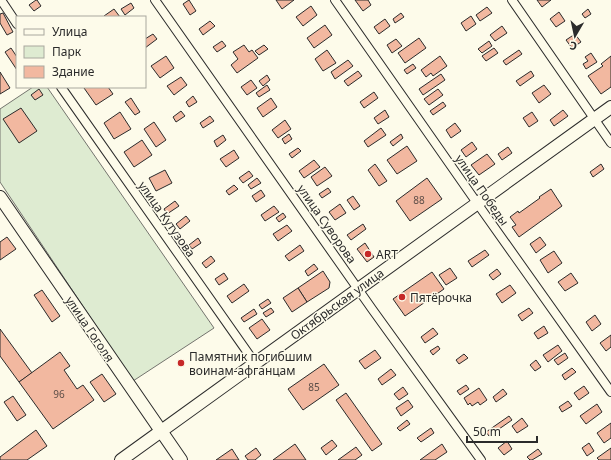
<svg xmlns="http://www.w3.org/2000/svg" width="611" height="460" viewBox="0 0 611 460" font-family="'Noto Sans',sans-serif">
<rect width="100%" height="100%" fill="#fdfbea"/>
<!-- green -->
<polygon fill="#deebd1" stroke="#74746e" points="33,87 47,87 214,328 133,381 0,182 0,109"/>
<!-- building -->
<g fill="#f2b8a0" stroke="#2b2b2b">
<polygon points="36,0 37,0 41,6 34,11 29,5"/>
<polygon points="189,0 196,11 190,15 183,4"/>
<polygon points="276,0 294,0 282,9"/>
<polygon points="355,0 368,0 371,5 363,11"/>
<polygon points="537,0 551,0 542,7"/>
<polygon points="131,3 134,8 125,15 121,9"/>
<polygon points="311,6 317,15 303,26 296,17"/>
<polygon points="487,7 492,13 480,21 476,15"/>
<polygon points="114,9 120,17 105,17 104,16"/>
<polygon points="588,9 591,14 585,18 582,14"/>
<polygon points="559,12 565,21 556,27 550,19"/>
<polygon points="3,13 13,32 7,35 0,23 0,14"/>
<polygon points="401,13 404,17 395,23 393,19"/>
<polygon points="471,16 476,24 466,31 461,23"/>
<polygon points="385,19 390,26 379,34 374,27"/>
<polygon points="210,21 215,26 203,35 199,29"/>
<polygon points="325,25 332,35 314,48 307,38"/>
<polygon points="502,26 507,33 495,41 490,35"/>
<polygon points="153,34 157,39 145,48 145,39"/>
<polygon points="575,34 581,42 572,48 566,40"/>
<polygon points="419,38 426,48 405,63 398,53"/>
<polygon points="396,39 402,46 392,53 387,45"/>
<polygon points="222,41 226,46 217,52 213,47"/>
<polygon points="489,41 492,46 482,53 478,49"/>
<polygon points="244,45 249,52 252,50 258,58 237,73 231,65 238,59 233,52"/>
<polygon points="264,45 268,49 259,55 255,51"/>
<polygon points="11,48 17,57 17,70 5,52"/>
<polygon points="494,48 498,53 486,61 482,56"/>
<polygon points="327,50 336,63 323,71 315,59"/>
<polygon points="519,50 522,54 506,65 503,61"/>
<polygon points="591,53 597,62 586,69 583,64 588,61 585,57"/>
<polygon points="166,56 174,68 160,78 151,66"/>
<polygon points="440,56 447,66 433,76 431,73 426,77 421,70"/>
<polygon points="611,56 611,87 601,94 588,76 603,66 601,64"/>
<polygon points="348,60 353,66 335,79 331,72"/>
<polygon points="413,64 416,68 407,74 404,70"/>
<polygon points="358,71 362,76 348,86 344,81"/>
<polygon points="531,71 534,76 520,86 516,81"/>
<polygon points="0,72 10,88 0,94"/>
<polygon points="441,74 445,80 423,95 419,89"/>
<polygon points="267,75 270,80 263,86 259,81"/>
<polygon points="181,77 187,85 174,95 167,86"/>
<polygon points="251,80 257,88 247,95 241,87"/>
<polygon points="267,85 270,90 259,97 256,93"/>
<polygon points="544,85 551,94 539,103 532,93"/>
<polygon points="86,87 108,87 113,94 96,105 84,88"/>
<polygon points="39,89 43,95 35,100 31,95"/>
<polygon points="438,89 443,95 429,105 424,99"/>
<polygon points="374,92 378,98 364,108 360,102"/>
<polygon points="193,96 197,102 189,107 186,102"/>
<polygon points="131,98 140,112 135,115 125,102"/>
<polygon points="271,98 277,107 263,117 257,108"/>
<polygon points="443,102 446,106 433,115 430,111"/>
<polygon points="21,108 37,131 19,143 3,119"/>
<polygon points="385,110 389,117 378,124 374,118"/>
<polygon points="563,110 568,116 554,126 550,120"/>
<polygon points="181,111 185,116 176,122 173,117"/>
<polygon points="120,112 131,129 114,139 104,123"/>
<polygon points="532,112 538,121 529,127 523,118"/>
<polygon points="210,116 214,121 203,128 200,123"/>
<polygon points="285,120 291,129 278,138 272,130"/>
<polygon points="154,122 166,140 156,147 144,129"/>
<polygon points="455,123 461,131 451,138 446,130"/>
<polygon points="381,128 386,135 368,147 364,141"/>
<polygon points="289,134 292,139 285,144 282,139"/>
<polygon points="401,134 403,138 393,146 390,142"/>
<polygon points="223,135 226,140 217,147 214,141"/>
<polygon points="142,140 152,155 134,167 124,152"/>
<polygon points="472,142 477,149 466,157 461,150"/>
<polygon points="407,146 417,161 397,174 387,160"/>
<polygon points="508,147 512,153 502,160 498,154"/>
<polygon points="298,148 301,151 292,158 289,154"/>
<polygon points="234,150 239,158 226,167 220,159"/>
<polygon points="487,154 495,164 479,175 471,165"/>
<polygon points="314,160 320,167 304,178 299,171"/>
<polygon points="375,164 387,181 379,186 368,170"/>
<polygon points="601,164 604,169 593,177 590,172"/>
<polygon points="325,167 332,176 317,186 311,177"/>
<polygon points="165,170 172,183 156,191 149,178"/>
<polygon points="249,171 253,176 243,183 239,178"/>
<polygon points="257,178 261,183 251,189 248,185"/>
<polygon points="427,178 442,199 410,221 396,201"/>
<polygon points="234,185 238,189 229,195 226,191"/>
<polygon points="328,188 331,192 322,198 319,194"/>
<polygon points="551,189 562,206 519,237 512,227 516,225 510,217 518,211 519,213 540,198 539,197"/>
<polygon points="261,190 265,196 256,202 252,196"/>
<polygon points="353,196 360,206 354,210 347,200"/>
<polygon points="175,201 179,206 167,214 164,209"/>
<polygon points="340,204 346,213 335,220 329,212"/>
<polygon points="274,206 279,212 265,221 261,215"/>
<polygon points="283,213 286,217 279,222 276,218"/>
<polygon points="186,216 190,221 180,229 176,224"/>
<polygon points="363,224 366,229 351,240 347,235"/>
<polygon points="287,225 292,231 278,241 273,234"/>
<polygon points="7,237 16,249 0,260 0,242"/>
<polygon points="540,237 546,245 536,253 530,244"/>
<polygon points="198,238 201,243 192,249 189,245"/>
<polygon points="365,243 374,257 367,262 357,249"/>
<polygon points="300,245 304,251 289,261 285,256"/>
<polygon points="485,250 489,255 472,267 468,261"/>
<polygon points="554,251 562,263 548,273 540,260"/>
<polygon points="211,256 215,261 206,268 202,263"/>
<polygon points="314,264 318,269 308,276 305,271"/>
<polygon points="450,268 457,278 446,285 439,275"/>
<polygon points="497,269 501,274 493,280 489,275"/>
<polygon points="323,271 330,282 329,288 307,302 298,288"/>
<polygon points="432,272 444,289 405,316 393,299"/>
<polygon points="224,273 228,279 219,285 215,279"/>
<polygon points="571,273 578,283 565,291 558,282"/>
<polygon points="244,284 249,291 232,303 227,296"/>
<polygon points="510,285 516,293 502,303 496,294"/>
<polygon points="298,288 307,302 292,312 283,298"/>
<polygon points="42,290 60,316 52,322 34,295"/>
<polygon points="268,299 271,303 262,309 259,305"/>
<polygon points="271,308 274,312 266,317 263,313"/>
<polygon points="529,308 533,313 522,321 518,315"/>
<polygon points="254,309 257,314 244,322 241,318"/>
<polygon points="595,315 601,324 592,331 586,322"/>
<polygon points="262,319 270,330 257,339 249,328"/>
<polygon points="544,326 548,333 538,339 534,333"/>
<polygon points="433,328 438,334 425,343 421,337"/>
<polygon points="0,329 32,373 19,382 0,356"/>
<polygon points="611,335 611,347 606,351 600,343"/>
<polygon points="558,345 562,351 548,362 543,355"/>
<polygon points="438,346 440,349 433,355 430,351"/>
<polygon points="375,350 381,358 365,369 359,361"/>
<polygon points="60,352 70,366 64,370 77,389 83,385 94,400 53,429 19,382"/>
<polygon points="565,353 568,358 558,365 554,360"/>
<polygon points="464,354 468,358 459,364 456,360"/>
<polygon points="536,360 541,367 535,371 530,365"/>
<polygon points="324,364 339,385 303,410 288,389"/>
<polygon points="572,368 576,372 565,380 562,375"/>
<polygon points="391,369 396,375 382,385 378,379"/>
<polygon points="102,374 116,394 104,402 90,382"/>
<polygon points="466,385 469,389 460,395 457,391"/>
<polygon points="584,386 589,393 579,400 574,393"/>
<polygon points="403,387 408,394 399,400 394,394"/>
<polygon points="479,388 487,400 480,405 478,402 472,406 470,403 468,405 464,398"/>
<polygon points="503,389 507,394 496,402 493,397"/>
<polygon points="346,393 382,444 372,451 336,400"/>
<polygon points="13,396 26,415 17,421 4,402"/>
<polygon points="408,400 413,407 401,416 396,408"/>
<polygon points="568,401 572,406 562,412 559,407"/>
<polygon points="597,404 602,412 586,424 580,416"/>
<polygon points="509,416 512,420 489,436 486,432"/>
<polygon points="522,418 528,426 517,433 512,426"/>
<polygon points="407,420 410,424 400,431 397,428"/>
<polygon points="611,423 611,438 604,443 597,433"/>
<polygon points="431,428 434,433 421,442 417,438"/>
<polygon points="36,430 47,446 27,460 0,460 0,457"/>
<polygon points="332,440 337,446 326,455 321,448"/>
<polygon points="507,441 512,449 504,455 498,448"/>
<polygon points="589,443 594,451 587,456 582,448"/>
<polygon points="295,444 306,460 273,460"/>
<polygon points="442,444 447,452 435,460 420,460"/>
<polygon points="356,447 362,455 355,460 338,460"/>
<polygon points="256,448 261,455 255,460 248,460 245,456"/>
<polygon points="611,448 611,460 599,460 597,458"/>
<polygon points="232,449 239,460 216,460"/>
<polygon points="538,449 542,454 532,460 530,460 527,457"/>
</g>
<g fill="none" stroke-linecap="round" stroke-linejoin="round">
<defs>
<g id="minor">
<polyline points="1,0 17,24"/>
<polyline points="155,0 372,309 481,460"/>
<polyline points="335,0 477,203 611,392"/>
<polyline points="512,0 611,143"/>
<polyline points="61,87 255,363"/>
</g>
<g id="secondary">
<polyline points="0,197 181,460"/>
<polyline points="121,460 611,107"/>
</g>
</defs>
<!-- minor casing -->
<use href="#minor" stroke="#2b2b2b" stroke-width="10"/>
<!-- secondary casing -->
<use href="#secondary" stroke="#2b2b2b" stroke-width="14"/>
<!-- minor -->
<use href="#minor" stroke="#fdfbea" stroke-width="8"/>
<!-- secondary -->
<use href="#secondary" stroke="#fdfbea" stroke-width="12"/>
</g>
<!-- markers -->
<g fill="#c62828" stroke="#fdfbea" stroke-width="1.5">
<circle cx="368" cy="254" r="4"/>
<circle cx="402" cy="297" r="4"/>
<circle cx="181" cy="363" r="4"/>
</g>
<g text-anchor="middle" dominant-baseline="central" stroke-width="3" stroke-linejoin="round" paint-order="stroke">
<!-- number labels -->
<g font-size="10" fill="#5d4e48">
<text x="419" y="200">88</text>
<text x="314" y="387">85</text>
<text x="59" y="394">96</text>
</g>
<!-- street labels -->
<g font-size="12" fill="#2b2b2b" stroke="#fdfbea">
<text transform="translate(482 190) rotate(55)">улица Победы</text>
<text transform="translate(167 219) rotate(55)">улица Кутузова</text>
<text transform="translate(327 224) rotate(55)">улица Суворова</text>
<text transform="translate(337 304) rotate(-36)">Октябрьская улица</text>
<text transform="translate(90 329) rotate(56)">улица Гоголя</text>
</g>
<!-- poi labels -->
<g font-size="12" fill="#2b2b2b" stroke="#fdfbea" text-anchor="start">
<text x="376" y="254">ART</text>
<text x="410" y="297">Пятёрочка</text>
<text x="189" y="356">Памятник погибшим<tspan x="189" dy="14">воинам-афганцам</tspan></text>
</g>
</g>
<!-- legend -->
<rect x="16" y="16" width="130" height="72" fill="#fdfbea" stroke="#a9a89e"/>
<rect x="24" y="29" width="20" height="6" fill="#fdfbea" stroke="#a9a89e"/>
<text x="52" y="36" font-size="12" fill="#2b2b2b">Улица</text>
<rect x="24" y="46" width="20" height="12" fill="#deebd1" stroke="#a9a89e"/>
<text x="52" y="56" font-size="12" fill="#2b2b2b">Парк</text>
<rect x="24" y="66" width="20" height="12" fill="#f2b8a0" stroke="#a9a89e"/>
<text x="52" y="76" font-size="12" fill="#2b2b2b">Здание</text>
<!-- north arrow -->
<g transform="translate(575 36) rotate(189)" stroke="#fdfbea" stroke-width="3" paint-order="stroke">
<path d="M0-3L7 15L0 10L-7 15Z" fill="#2b2b2b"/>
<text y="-6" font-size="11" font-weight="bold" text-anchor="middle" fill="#2b2b2b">С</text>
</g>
<!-- scale -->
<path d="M467 436v6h70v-6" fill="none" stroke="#2b2b2b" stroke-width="2"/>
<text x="473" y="436" font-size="12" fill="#2b2b2b" stroke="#fdfbea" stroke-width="3" paint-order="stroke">50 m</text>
</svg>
